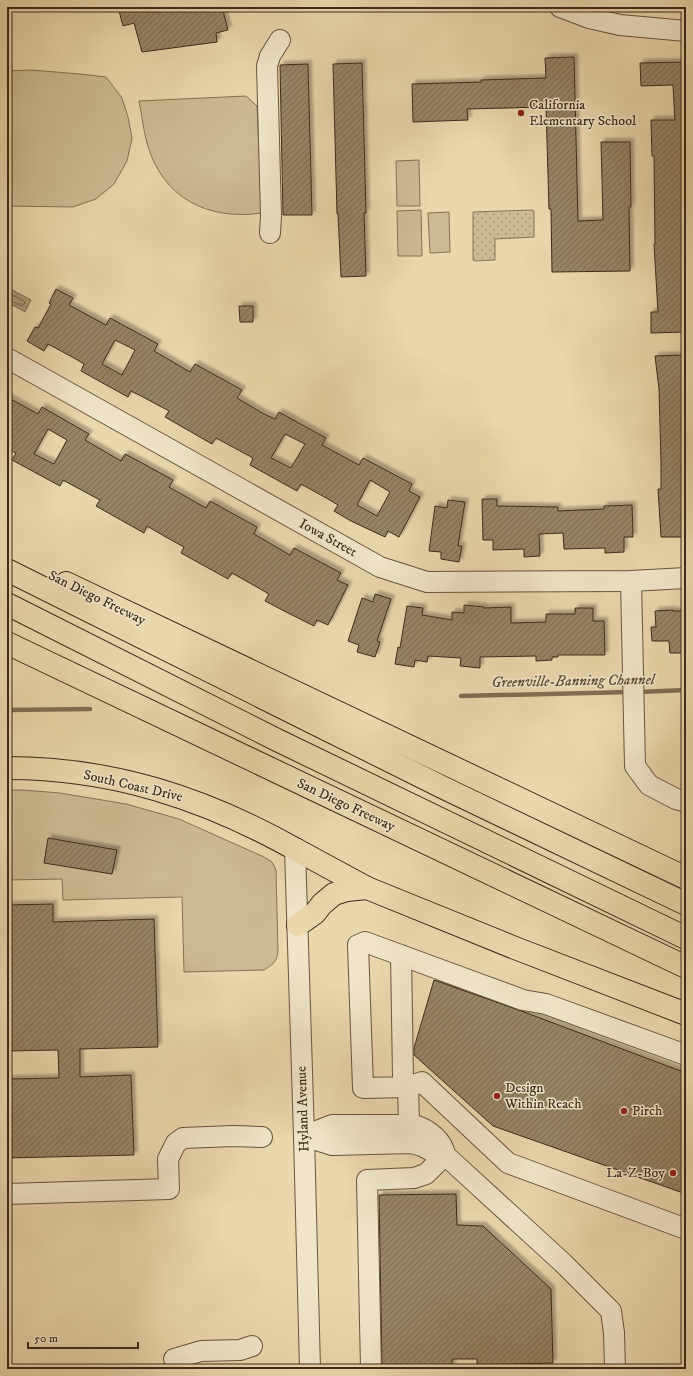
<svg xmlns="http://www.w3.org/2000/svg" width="693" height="1376" viewBox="0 0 693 1376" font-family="'IM FELL DW Pica',serif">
<defs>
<pattern id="park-dots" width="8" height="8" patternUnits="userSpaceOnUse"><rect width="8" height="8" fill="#ccba93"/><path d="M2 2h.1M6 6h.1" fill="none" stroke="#a79777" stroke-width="1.8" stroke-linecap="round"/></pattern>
<pattern id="water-waves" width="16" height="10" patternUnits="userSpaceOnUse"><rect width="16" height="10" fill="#af9c7a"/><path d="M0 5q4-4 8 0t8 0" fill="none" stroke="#907f63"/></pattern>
<pattern id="building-hatch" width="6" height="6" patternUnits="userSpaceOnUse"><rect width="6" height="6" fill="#968465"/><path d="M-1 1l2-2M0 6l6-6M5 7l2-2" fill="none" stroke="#7c6c52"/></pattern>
<filter id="shadow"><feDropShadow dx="3.5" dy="-3.5" stdDeviation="1" flood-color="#0004"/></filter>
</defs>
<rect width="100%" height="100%" fill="#ead7ac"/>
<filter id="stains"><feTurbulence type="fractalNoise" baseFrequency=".005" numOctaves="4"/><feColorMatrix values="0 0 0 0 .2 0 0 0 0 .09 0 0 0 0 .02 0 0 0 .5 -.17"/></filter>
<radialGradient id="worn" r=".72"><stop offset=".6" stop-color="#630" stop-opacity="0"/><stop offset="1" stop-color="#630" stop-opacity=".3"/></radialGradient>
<!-- green -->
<g fill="#ccba93" stroke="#847256">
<polygon points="31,70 80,74 106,77 122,98 128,117 132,138 127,161 114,184 96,199 73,207 7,206 7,71"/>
<path d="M246 96 257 106 262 213C208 221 162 198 147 143 143 129 142 115 139 101Z"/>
<polygon points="419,160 420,206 397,206 396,161"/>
<polygon points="421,210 422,256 398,256 397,211"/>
<polygon points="449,212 450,252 430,253 428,213"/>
<path d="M7 790H23L60 793 126 804 179 819 264 857 272 862 276 870 278 952C277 962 272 965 264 970L184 972 182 897 63 900 62 879 7 880Z"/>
</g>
<!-- park -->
<polygon fill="url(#park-dots)" stroke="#847256" points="533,210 534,212 534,237 495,239 495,260 475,261 473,260 473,212"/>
<!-- water -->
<polygon fill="url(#water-waves)" stroke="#816e53" points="7,287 31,300 25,312 7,302"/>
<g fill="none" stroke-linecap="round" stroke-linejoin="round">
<!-- shore -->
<polyline stroke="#76634a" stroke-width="1" points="7,292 24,301 25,303 22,306 7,299"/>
<!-- stream -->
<g stroke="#816e53" stroke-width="4.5">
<polyline points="639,692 686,690"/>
<polyline points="461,696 630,692"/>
<polyline points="7,710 90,709"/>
</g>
</g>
<!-- building -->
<g fill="url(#building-hatch)" stroke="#3c2a19" fill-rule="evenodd" filter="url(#shadow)">
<polygon points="118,7 222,7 228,30 216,33 217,42 142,52 134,23 123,26"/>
<polygon points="574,57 578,221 603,220 601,142 630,142 631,207 629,207 630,271 552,272 551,209 549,209 546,107 467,109 468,120 413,122 412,84 481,82 481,80 546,78 545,58"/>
<polygon points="686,62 686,288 684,288 686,332 651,333 651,312 658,312 654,244 655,244 654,156 652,156 651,120 675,120 673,85 641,86 640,63"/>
<polygon points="362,63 366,213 364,213 366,276 341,277 338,214 337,214 333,64"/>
<polygon points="308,64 312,215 283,215 280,65"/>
<path d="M56 289 73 298 69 305 106 325 110 318 158 344 154 351 190 372 195 364 242 390 237 398 264 414 275 419 279 412 326 438 322 445 333 451 359 465 363 458 412 484 409 491 420 497 399 537 388 531 385 537 351 521 334 511 338 505 328 499 301 484 297 491 250 465 253 458 216 438 212 444 165 417 169 411 143 397 131 391 128 397 81 371 84 364 74 358 48 344 44 351 27 341 35 327 38 328 51 304 49 303ZM115 340 135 350 122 375 102 364ZM285 434 305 444 291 468 271 458ZM370 480 390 492 377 516 357 505Z"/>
<polygon points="239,306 253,306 253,322 240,322"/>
<polygon points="686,355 686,537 661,537 658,489 661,489 661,463 659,389 655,356"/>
<path d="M7 397 38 414 42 407 89 434 85 440 121 461 125 454 142 463 173 480 169 487 206 508 210 501 257 527 254 534 290 555 294 548 341 573 337 580 348 585 328 625 317 620 314 626 290 614 265 601 269 594 232 573 228 579 181 553 184 547 164 536 147 526 144 533 96 506 100 500 74 486 63 480 60 486 12 460 16 453 7 449ZM48 429 67 440 54 464 34 454Z"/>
<polygon points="482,499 497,499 497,506 558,507 558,511 604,509 604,506 632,505 633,537 624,537 624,552 605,553 605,548 564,549 563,533 539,534 540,556 524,557 524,549 493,550 493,540 483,540"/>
<polygon points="448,500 465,502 458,546 462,546 459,562 441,559 441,552 429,551 435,506 447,508"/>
<polygon points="375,594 391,599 377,641 380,642 375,657 357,652 359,645 348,641 362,598 373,602"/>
<polygon points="464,605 484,607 484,608 511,607 511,623 546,622 546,614 575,614 575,608 593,608 593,621 604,621 605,655 558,655 558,657 552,657 552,660 536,661 536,656 480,657 480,668 460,666 461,658 428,656 427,662 415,660 414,667 395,664 398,647 400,648 407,606 423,608 422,615 452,620 452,612 464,613"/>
<polygon points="673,610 673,611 686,611 686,653 670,653 669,641 652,641 651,627 656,627 655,611"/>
<polygon points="48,838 117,850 112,874 44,863"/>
<polygon points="53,904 53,922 154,919 158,1047 80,1049 80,1077 131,1075 134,1155 7,1158 7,1079 59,1078 58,1050 7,1051 7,905"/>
<polygon points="434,980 524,1012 686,1073 686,1194 493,1126 414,1055 414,1048"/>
<polygon points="456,1194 457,1225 483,1226 551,1289 553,1363 477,1365 477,1359 452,1359 452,1369 382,1369 379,1195"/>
</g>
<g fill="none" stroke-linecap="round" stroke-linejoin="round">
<defs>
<g id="minor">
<polyline points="560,7 589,18 620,25 686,31"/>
<polyline points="270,233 271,216 267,66 270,56 280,40"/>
<polyline points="7,358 380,567 427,582 631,581 686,578"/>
<polyline points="631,581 635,766 649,785 676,799 686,802"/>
<polyline points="295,849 304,1136 310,1369"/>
<polyline points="401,955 403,1077 408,1087 363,1088 358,945 365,942 523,1000 546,1004 686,1055"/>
<polyline points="304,1136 332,1145 411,1143 422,1146 435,1153 445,1155 563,1263 611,1311 614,1333 615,1369"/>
<path d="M304 1136 332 1125H414C428 1129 443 1140 445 1155"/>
<polyline points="404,1143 409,1124 408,1087 422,1082 508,1163 686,1229"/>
<polyline points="7,1194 169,1189 168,1159 176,1143 183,1138 233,1136 262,1137"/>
<polyline points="182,1369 174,1359 201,1351 240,1350 252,1346"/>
<polyline points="371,1369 367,1180 414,1178 426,1174 445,1155"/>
</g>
<path id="major" d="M7 768C112 768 204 798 295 849"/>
<g id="highway">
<polyline points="7,570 442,787 686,904"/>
<polyline points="66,583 686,878"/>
<polyline points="7,604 275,739 686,938"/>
<polyline points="7,643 686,967"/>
<polyline points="295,849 367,888 515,948 686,1014"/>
<polyline points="298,925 315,913 322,904 334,894 347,890 367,888"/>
</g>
</defs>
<!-- minor casing -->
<use href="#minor" stroke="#68553e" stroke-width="22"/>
<!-- major casing -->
<use href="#major" stroke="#3c2a19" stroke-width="24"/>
<!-- highway casing -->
<use href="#highway" stroke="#3c2a19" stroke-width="24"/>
<!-- minor -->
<use href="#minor" stroke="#f1e5c9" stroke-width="20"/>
<!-- major -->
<use href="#major" stroke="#ead7ac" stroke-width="22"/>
<!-- highway -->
<use href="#highway" stroke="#ead7ac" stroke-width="22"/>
</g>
<!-- markers -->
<g fill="#8f2418" stroke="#f1e5c9" stroke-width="1.5">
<circle cx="521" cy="113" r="4"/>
<circle cx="497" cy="1096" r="4"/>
<circle cx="624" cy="1111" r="4"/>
<circle cx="673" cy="1173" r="4"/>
</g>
<g text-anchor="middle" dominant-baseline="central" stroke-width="3" stroke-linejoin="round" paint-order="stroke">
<!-- poi labels -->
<g font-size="14" fill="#3c2a19" stroke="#f1e5c9" text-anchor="start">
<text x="529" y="105">California<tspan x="529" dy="16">Elementary School</tspan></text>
<text x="505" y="1088">Design<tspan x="505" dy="16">Within Reach</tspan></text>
<text x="632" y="1111">Pirch</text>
<text x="665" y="1173" text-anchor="end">La-Z-Boy</text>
</g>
<!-- street labels -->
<g font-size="14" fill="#3c2a19" stroke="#f1e5c9">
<text transform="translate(328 538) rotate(29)">Iowa Street</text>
<text transform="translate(97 598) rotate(26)">San Diego Freeway</text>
<text transform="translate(133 786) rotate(13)">South Coast Drive</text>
<text transform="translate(346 805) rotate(25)">San Diego Freeway</text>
<text transform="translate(303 1109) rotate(-92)">Hyland Avenue</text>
</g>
<!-- water labels -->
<g font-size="15" font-style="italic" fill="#5e4c36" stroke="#f1e5c9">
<text transform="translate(573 681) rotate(-1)">Greenville-Banning Channel</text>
</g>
</g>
<!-- margin -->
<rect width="693" height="1376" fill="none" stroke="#ead7ac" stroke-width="24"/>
<rect x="8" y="8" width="677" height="1360" fill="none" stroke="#3c2a19" stroke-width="2"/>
<rect x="12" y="12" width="669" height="1352" fill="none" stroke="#3c2a19"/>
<!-- scale -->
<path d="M28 1342v6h110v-6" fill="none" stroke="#3c2a19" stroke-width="2"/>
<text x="34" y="1342" font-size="12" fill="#3c2a19" stroke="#f1e5c9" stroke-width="3" paint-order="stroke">50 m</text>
<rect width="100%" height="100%" filter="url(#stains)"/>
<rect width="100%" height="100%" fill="url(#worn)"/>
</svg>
